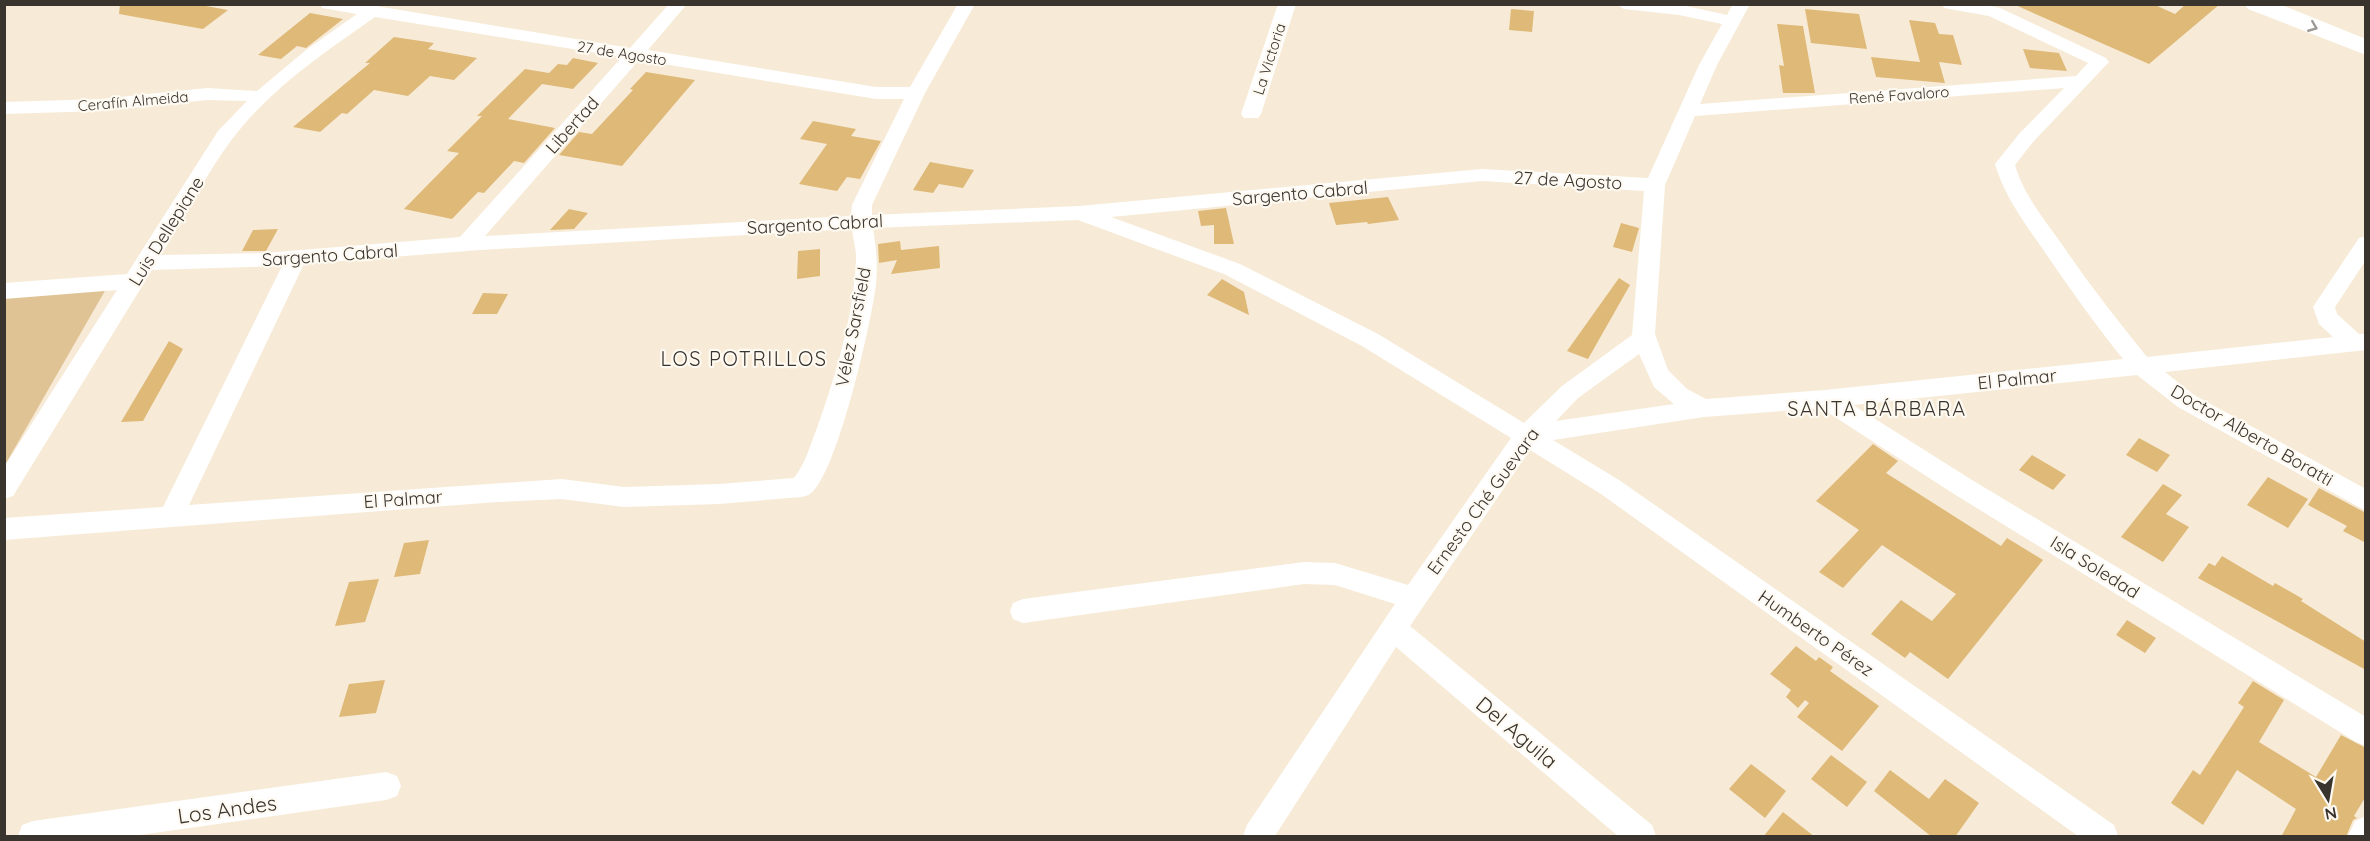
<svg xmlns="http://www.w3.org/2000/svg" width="2370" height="841" viewBox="0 0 2370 841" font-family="Quicksand,sans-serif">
<rect width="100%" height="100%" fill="#f7ebd7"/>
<!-- green -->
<polygon fill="#dfc394" points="106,289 5,465 5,297"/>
<!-- building -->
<g fill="#dfb978">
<polygon points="120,4 195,4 228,10 203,29 119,14"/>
<polygon points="2013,4 2153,4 2175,14 2186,4 2220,4 2149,64"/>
<polygon points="1511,9 1534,11 1532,32 1509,30"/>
<polygon points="1805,9 1859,14 1867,49 1811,43"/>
<polygon points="310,13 343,19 306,48 297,46 281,59 258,55"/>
<polygon points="1909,20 1935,23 1939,34 1953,35 1962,65 1939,62 1945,83 1876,77 1871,57 1920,62"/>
<polygon points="1777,24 1803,26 1815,93 1783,93 1779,65 1784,66"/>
<polygon points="394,37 434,43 428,49 477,58 454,80 430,76 408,96 374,90 347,114 342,113 320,132 293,127 370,63 365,63"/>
<polygon points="2023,49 2059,53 2067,71 2030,68"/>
<polygon points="573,58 598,63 573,89 542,84 508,119 555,128 524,163 514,161 484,193 478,192 452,219 404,209 459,153 447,151 482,116 477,116 525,69 549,73 558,64 567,65"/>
<polygon points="646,72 695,80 622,166 559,155 579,132 592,134 633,90 630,89"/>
<polygon points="813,121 856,129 851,136 881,141 860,179 847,177 837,191 799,184 827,144 800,139"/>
<polygon points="930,162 974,170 963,188 939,184 933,193 913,190"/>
<polygon points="1388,197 1399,220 1368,224 1367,222 1336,225 1329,203"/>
<polygon points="1226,208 1234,244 1214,244 1214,225 1201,226 1198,211"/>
<polygon points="569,209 588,213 574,229 550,230"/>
<polygon points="1621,223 1639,228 1632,252 1613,247"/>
<polygon points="278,229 266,251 242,251 253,230"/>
<polygon points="900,241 901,250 939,246 940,268 891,274 897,260 879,263 878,244"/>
<polygon points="820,249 820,276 797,279 798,251"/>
<polygon points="1619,278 1630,285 1588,359 1567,351"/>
<polygon points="1222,279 1244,292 1249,315 1207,295"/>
<polygon points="483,293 508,294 497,314 472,314"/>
<polygon points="169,341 183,349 143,421 121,422"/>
<polygon points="2139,438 2170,455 2157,472 2126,455"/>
<polygon points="1873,444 1898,461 1886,473 2001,546 2007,538 2043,560 1948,679 1910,652 1905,658 1871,634 1901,600 1932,621 1956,594 1882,545 1843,588 1819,572 1859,530 1816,501"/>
<polygon points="2032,455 2066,475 2053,490 2019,470"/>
<polygon points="2268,477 2308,499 2288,528 2247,505"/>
<polygon points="2163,484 2182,495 2166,514 2189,527 2163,562 2121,537"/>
<polygon points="2319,488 2366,513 2366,543 2343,531 2347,526 2308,505"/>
<polygon points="429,540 420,574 394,577 404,543"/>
<polygon points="2222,556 2273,586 2275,583 2303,599 2301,601 2366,642 2366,670 2198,578 2209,563 2215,566"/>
<polygon points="379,579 365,622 335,626 349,582"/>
<polygon points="2127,620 2156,638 2145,653 2116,635"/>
<polygon points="1796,646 1816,661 1819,657 1833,667 1830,671 1879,706 1842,751 1797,717 1809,703 1805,700 1798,708 1786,697 1791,690 1770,674"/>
<polygon points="385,680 376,713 339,717 349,684"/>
<polygon points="2253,681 2284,700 2259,742 2316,777 2341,735 2366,748 2366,796 2354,816 2357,818 2353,820 2346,837 2281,837 2296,809 2237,770 2203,825 2171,803 2193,770 2200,775 2244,707 2238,703"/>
<polygon points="1831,755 1867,782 1847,807 1811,779"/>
<polygon points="1751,764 1786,791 1765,818 1729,789"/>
<polygon points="1890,770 1929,799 1945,779 1979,803 1955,837 1932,837 1874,791"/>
<polygon points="1783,812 1815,837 1763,837"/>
</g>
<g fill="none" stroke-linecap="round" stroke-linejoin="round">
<!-- street -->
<g fill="#fff" fill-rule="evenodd">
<path d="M320 4H364L630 48 669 4H687L648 50 876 87H910L958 4H975L925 93 872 205V215L1079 206 1482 169 1648 178 1699 65 1722 24 1679 15 1624 9 1616 4H1677L1727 15 1733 4H1750L1717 65 1700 104 2076 76 2088 63 1989 16 1944 8 1942 4H1982L2000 8 2106 58 2109 62 2033 142 2015 165C2024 195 2043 218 2061 243 2088 283 2117 320 2147 357L2333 337 2319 324 2313 307 2359 238 2366 236V260L2335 307 2337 314 2359 334H2366V350L2165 372 2194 395 2366 489V511L2178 407 2137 375 1853 405 1972 480 2366 717V746L2356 742 1954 494 1821 408 1704 417 1553 440 1619 480 2114 825 2118 836H2078L1601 494 1530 450 1410 626 1652 825 1656 836H1618L1396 647 1275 836H1243L1247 825 1395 604 1335 585 1304 584 1023 623 1013 619 1010 611 1013 603 1023 599 1304 562 1335 563 1408 585 1511 438 1362 346 1224 274 1078 220 873 228C876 247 878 264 876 284 872 320 837 475 810 494 807 496 804 496 801 497L719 504 624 507 562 499 497 502 4 540V518L163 507 282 266 152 270 13 496 4 499V467L117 290 4 299V283L127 274 218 131 247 101 207 100 101 111 4 114V102L101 99 207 88 257 91 306 50 357 14 322 8ZM375 17 622 57 460 237 265 253 161 255C184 218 207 172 233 138 270 89 325 52 375 17ZM639 60 876 99H904L852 205 851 216 485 236ZM2064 88 2019 134 1995 164C2004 195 2023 221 2042 248 2068 286 2094 323 2123 359L1825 390 1706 399 1687 389 1668 370 1655 334 1665 185 1695 116ZM1482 181 1644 191 1632 335 1562 386 1524 423 1378 334 1240 264 1111 217ZM852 229C853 240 857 251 856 261 853 318 836 375 817 428 810 445 806 463 794 478L719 484 624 487 562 479 189 505 304 264 480 250ZM1639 354 1654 387 1674 404 1556 421 1578 398Z"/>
<polygon points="1278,4 1296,4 1261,114 1258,118 1244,118 1241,114"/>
<polygon points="386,772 397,776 401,786 397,796 386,800 133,836 18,836 22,825 33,821"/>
<polygon points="2366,816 2366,836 2348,836 2355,821"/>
</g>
<!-- secondary -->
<polygon fill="#fff" fill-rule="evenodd" points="2244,4 2279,4 2366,39 2366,55 2248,9"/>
</g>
<!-- one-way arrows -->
<defs><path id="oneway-chevron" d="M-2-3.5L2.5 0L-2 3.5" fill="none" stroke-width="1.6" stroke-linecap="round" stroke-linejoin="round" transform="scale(1.5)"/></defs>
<use stroke="#9c9a96" href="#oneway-chevron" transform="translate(2313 27) rotate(22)"/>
<g text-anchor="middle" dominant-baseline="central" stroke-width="4.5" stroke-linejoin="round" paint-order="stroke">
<!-- far-street labels -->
<g font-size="15" fill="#39342d" stroke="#fef9f1">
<text transform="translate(622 53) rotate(9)">27 de Agosto</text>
<text transform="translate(1269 59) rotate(-72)">La Victoria</text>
<text transform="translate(1899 95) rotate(-4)">René Favaloro</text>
<text transform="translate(133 101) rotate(-5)">Cerafín Almeida</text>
</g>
<!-- street labels -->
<g font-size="18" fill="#39342d" stroke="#fef9f1">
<text transform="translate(572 125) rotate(-48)">Libertad</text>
<text transform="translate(1568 180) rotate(3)">27 de Agosto</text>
<text transform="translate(1300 193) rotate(-5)">Sargento Cabral</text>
<text transform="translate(815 224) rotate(-3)">Sargento Cabral</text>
<text transform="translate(166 231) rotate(-58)">Luis Dellepiane</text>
<text transform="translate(330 255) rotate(-4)">Sargento Cabral</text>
<text transform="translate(853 327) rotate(-79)">Vélez Sarsfield</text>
<text transform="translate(2017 379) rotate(-6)">El Palmar</text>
<text transform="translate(2252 435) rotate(30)">Doctor Alberto Boratti</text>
<text transform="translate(403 499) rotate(-4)">El Palmar</text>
<text transform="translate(1483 501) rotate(-54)">Ernesto Ché Guevara</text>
<text transform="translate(2095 567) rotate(32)">Isla Soledad</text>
<text transform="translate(1816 633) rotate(35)">Humberto Pérez</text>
</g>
<!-- neighbourhood labels -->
<g font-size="20" letter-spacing="1.5" fill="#39342d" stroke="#fef9f1">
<text x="744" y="358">LOS POTRILLOS</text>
<text x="1877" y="408">SANTA BÁRBARA</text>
</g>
<!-- near-street labels -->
<g font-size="21" fill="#39342d" stroke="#fef9f1">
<text transform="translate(1517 732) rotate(40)">Del Aguila</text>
<text transform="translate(227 809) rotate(-8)">Los Andes</text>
</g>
</g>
<!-- border -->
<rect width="2370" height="841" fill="none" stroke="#39342d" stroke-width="12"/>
<!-- north arrow -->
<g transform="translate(2328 799) rotate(169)" stroke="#fef9f1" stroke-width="4.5" paint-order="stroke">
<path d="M0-4.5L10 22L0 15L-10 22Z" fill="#39342d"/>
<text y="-9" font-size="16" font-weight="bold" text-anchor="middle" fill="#39342d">N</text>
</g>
</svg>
